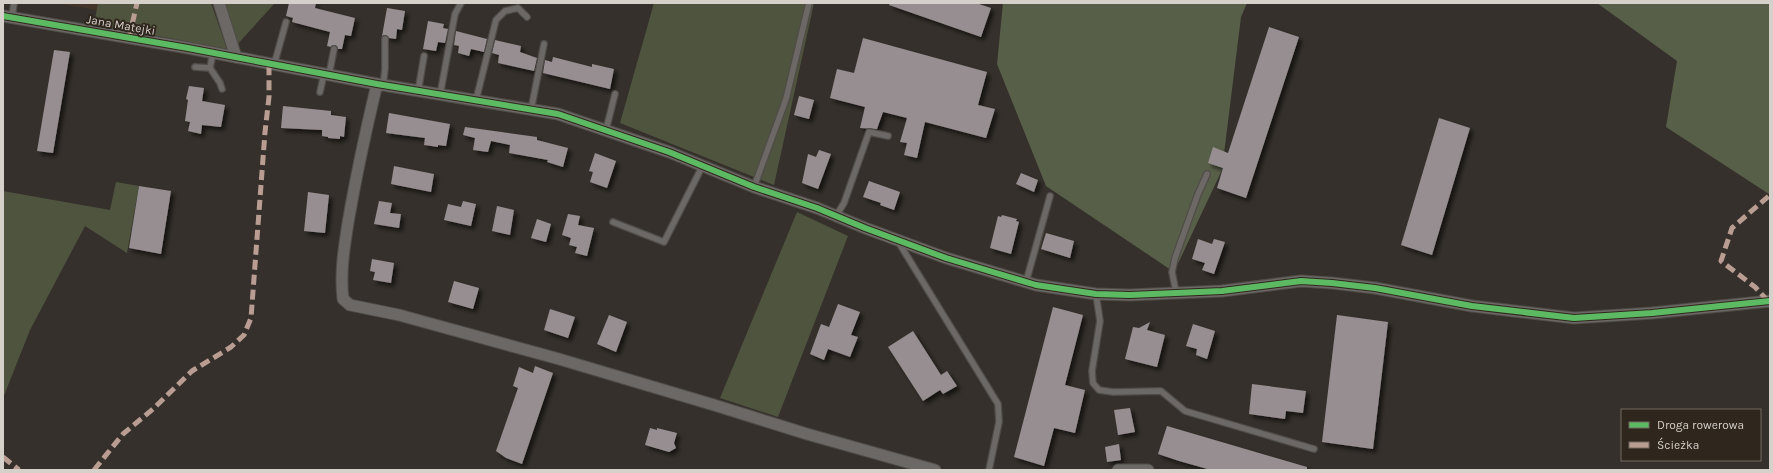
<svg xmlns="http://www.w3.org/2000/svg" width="1773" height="473" viewBox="0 0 1773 473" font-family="Karla,sans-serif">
<defs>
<filter id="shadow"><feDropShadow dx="3.5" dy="3.5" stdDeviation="2" flood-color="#0009"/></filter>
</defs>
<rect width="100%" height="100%" fill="#35302b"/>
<!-- built -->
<polygon fill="#433529" points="54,3 98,3 97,10"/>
<!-- green -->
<g fill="#4f543f">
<polygon points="98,3 211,3 227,49 94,24"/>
<polygon points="220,3 275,3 235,47"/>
<polygon points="654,3 814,3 774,185 620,123"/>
<polygon points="116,182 139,186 127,253 85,226 30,330 3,398 3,191 110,210"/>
<polygon points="797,212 848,236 778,417 720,398"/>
</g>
<!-- forest -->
<g fill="#585f48">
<polygon points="1003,3 1247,3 1241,17 1222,170 1174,272 1046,186 997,64"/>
<polygon points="1597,3 1770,3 1769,194 1666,127 1677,61"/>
</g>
<!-- building -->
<g fill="#968e90" filter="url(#shadow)">
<polygon points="289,3 316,3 315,8 355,18 351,36 345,35 342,49 338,49 335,45 331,47 327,46 330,32 292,22 293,18 286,16"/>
<polygon points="890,3 976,3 991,8 981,37 889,5"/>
<polygon points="387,8 405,11 402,30 397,29 396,39 389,38 385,35 382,36"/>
<polygon points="428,21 444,24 443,28 448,29 445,43 438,42 436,51 423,49"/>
<polygon points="1269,27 1299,37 1246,198 1217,188 1223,168 1208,163 1213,147 1228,153"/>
<polygon points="456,31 487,39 484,52 471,49 469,56 458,53 459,46 454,45"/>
<polygon points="863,38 987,72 978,105 995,109 986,138 925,122 917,158 904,155 907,143 900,142 907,118 883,112 877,129 860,128 865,107 830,98 837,69 854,73"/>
<polygon points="495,40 521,46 520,52 537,58 534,71 498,63 499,55 492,53"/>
<polygon points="54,50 70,52 53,153 37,151"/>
<polygon points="553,57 592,67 592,64 614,69 610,89 543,73 545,60 552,62"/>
<polygon points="189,86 204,88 202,101 225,105 221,127 202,125 201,134 188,131 190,122 185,121 188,100 186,99"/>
<polygon points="799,96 814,100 809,119 794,115"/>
<polygon points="283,106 331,111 331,115 346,117 344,137 340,136 340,139 328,138 328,137 322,136 322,130 281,128"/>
<polygon points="389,113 450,124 446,146 438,145 438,147 424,145 425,138 386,133"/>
<polygon points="1439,118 1470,128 1432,255 1401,245"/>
<polygon points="465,127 537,137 537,140 568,148 563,167 547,162 548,160 509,153 510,145 491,141 488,152 473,150 475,138 463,135"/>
<polygon points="819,150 831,154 818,189 802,183 808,154 816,157"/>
<polygon points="595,153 616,161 607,188 590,182 593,172 589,171"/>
<polygon points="394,166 434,174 431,192 391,184"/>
<polygon points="1021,173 1038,180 1034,192 1016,184"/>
<polygon points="869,181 900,192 894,210 880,205 881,203 863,197"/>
<polygon points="139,186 171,191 161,254 129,248"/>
<polygon points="308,192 329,195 325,233 304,231"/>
<polygon points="379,201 392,203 390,213 401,214 399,228 374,224"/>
<polygon points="463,201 476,204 471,226 444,220 448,204 461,207"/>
<polygon points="497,206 514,210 510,235 492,231"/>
<polygon points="568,214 580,216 578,225 594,228 587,256 575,253 577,247 569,245 571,238 562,235"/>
<polygon points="1002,215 1017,219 1016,221 1019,222 1011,254 990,248 998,216 1001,217"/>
<polygon points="537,219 551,224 546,242 531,238"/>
<polygon points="1046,233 1074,241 1070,258 1041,249"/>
<polygon points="1198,239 1212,244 1214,239 1225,242 1214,274 1202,270 1205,263 1192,259"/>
<polygon points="372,259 394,263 391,283 373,280 375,272 370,271"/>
<polygon points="454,281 479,288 473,309 448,302"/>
<polygon points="838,304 860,312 851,335 858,337 850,357 828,349 824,360 810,354 821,324 829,327"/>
<polygon points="1053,307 1083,315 1065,385 1085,390 1075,433 1054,428 1044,466 1014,457"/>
<polygon points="550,309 575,317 568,338 544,330"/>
<polygon points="609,315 627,322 616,352 597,344"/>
<polygon points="1337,315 1388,322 1373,449 1322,442"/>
<polygon points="1150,322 1147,330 1165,335 1157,367 1125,359 1133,327 1139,328"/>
<polygon points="1193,324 1215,331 1207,359 1196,355 1197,349 1186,346"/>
<polygon points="913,331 941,375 947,371 957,386 943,394 940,390 923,401 888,347"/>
<polygon points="535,366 553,373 522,464 506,458 496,451 518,388 513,386 519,367 533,373"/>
<polygon points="1252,384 1306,391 1303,413 1286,411 1285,419 1249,414"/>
<polygon points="1130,408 1135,432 1118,435 1114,410"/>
<polygon points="1167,426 1307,467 1307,470 1211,470 1179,461 1158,454"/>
<polygon points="650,428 657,430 657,428 677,433 674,443 676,448 669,452 645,445"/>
<polygon points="1119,444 1121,460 1107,462 1105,447"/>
</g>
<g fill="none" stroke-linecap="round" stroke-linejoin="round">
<defs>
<g id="lane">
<polyline points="12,17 14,3"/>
<polyline points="274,65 286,22"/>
<polyline points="195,67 210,68 220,83 222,89"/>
<polyline points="210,68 213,53"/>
<polyline points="329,75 334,49"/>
<polyline points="383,86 385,69 385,39"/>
<polyline points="320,92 324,74"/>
<polyline points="418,92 424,56"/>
<polyline points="440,95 455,14 461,3"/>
<polyline points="476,100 496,20 505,11 518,8 527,17"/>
<polyline points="531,110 544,44"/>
<polyline points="606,130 615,94"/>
<polyline points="754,187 786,99 809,3"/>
<polyline points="836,216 844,203 869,132 888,136"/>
<polyline points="613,222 664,242 703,165"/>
<polyline points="899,243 998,404 999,422 989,470"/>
<polyline points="1026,282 1050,196"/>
<polyline points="1176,292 1172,272 1175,258 1198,194 1207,174"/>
<polyline points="1096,294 1100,321 1092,371 1093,383 1099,390 1113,392 1161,391 1185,411 1314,449"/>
</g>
<g id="street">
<polyline points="219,3 236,57"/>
<polyline points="3,16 188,48 377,84 558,114 669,152 754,187 817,208 865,228 946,258 1036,285 1096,294 1130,295 1222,291 1301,281 1332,283 1375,288 1472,306 1574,318 1652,313 1770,301"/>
<path d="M377 84C366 130 356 176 348 223 344 248 340 273 343 299L350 305 399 315 559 359 714 405 807 434 935 470"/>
<polyline points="1118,470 1148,470"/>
</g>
</defs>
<!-- lane casing -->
<use href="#lane" stroke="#504c48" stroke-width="8"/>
<!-- street casing -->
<use href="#street" stroke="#504c48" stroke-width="13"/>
<!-- lane -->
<use href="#lane" stroke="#6c6865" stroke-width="5.5"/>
<!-- street -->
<use href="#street" stroke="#6c6865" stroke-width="11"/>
<!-- quiet -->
<g stroke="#b99d93" stroke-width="5" stroke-dasharray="10 5" stroke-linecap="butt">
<polyline points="129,38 137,3"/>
<polyline points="1768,301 1755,287 1721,261 1732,228 1770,195"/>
<polyline points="3,457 19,470"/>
<polyline points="94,470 123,434 153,409 192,371 231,347 244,335 251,318 265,132 269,97 269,64"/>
</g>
<defs>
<polyline id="cycleway" points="3,16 188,48 377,84 558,114 669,152 754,187 817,208 865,228 946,258 1036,285 1096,294 1130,295 1222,291 1301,281 1332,283 1375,288 1472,306 1574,318 1652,313 1770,301"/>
</defs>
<!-- cycleway casing -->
<use href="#cycleway" stroke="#2f261d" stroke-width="8"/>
<!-- cycleway -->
<use href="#cycleway" stroke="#5cba63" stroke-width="6"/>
</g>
<g text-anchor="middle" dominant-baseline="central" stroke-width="4" stroke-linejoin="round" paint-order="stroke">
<!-- street labels -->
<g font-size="12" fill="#d6d0cb" stroke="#2f261d">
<text transform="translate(121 25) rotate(10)">Jana Matejki</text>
</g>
</g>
<!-- border -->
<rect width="1773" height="473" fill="none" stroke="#d6d0cb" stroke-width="8"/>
<!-- legend -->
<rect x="1621" y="409" width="140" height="52" fill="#2f261d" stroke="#726a63"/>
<rect x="1629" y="422" width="20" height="6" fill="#5cba63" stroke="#726a63"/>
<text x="1657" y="429" font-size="12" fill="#d6d0cb">Droga rowerowa</text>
<rect x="1629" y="442" width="20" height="6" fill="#b99d93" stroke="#726a63"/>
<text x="1657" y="449" font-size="12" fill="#d6d0cb">Ścieżka</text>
</svg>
